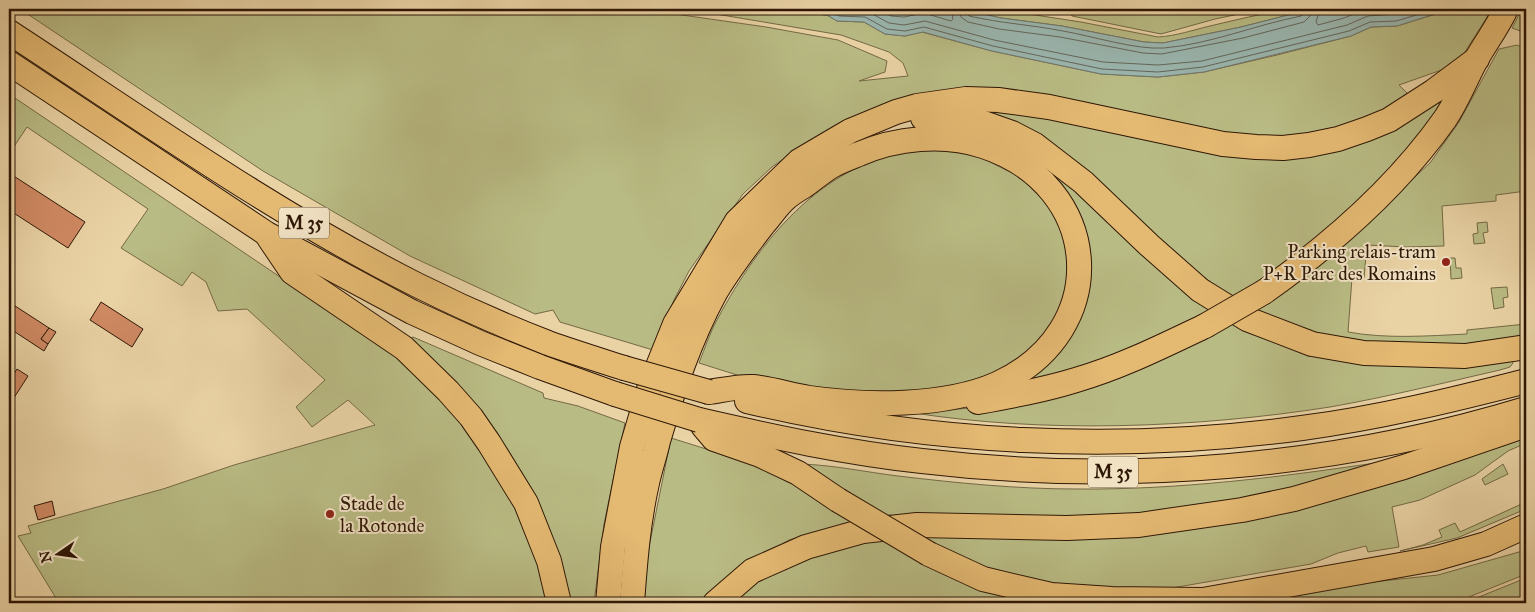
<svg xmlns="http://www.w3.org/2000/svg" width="1535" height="612" viewBox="0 0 1535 612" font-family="'IM FELL Great Primer',serif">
<rect width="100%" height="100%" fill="#e9d2a4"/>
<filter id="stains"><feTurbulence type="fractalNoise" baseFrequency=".004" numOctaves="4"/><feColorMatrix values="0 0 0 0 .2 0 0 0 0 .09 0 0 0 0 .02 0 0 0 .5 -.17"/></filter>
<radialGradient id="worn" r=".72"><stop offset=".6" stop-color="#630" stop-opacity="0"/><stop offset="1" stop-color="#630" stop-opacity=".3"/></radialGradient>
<!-- green -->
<g fill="#b9bb84" stroke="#746944">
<polygon points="20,9 640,9 766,27 838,40 887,61 885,72 859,81 908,76 903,63 889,52 841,35 686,9 758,9 827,15 837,21 864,22 885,34 905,36 922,32 992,51 1101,74 1158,77 1204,72 1277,55 1351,36 1371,27 1397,26 1436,14 1468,9 1492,9 1465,52 1450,67 1399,85 1412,98 1335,132 1252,139 1086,107 867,111 836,125 807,142 772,167 743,194 689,271 674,300 653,350 560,322 553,310 535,314 410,256 263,171"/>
<path d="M960 9H996L1081 22 1158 37C1176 36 1193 30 1210 26 1244 18 1278 9 1312 9L1241 27 1163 43 1144 42 1062 26 1001 18Z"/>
<polygon points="1069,9 1263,9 1215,19 1161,34 1072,16"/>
<polygon points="1522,9 1526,9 1526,33 1512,28"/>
<path d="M1517 45 1526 49V191L1496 195V201L1442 206 1444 246 1406 247 1367 245 1364 278H1352L1348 332C1386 339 1428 336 1467 334V330L1526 324V339L1473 345 1395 347 1323 335 1254 309 1368 220 1430 163 1459 122 1499 49Z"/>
<polygon points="1455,86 1388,176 1303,255 1232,298 974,106 1276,155"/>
<polygon points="9,94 289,283 364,327 451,407 525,514 550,603 59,603 18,536 31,533 28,526 163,489 234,465 375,425 348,400 312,427 296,407 325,380 247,309 218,311 206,282 192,272 182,286 121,248 148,209 27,127 9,154"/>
<polygon points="1002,141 1035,155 1215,309 1133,350 1012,388 1086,278 1027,156"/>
<path d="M949 149 976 155 1026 180 1044 197 1060 223 1071 275 1057 321 1014 365 950 389 875 392 812 389 756 381 699 363C705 348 710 332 718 318 759 242 820 165 911 151 923 149 936 150 949 149Z"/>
<polygon points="1487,222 1488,232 1483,233 1485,243 1474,244 1473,234 1478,233 1477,223"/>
<polygon points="1450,258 1455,258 1456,268 1461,268 1462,278 1451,279"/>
<polygon points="1507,287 1508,297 1503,298 1504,307 1494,309 1491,288"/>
<path d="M1237 320 1282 341 1512 359 1513 363 1510 367 1500 370C1443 383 1387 397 1330 407 1196 428 1042 434 908 412L973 408Z"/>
<polygon points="413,337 543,393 544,398 578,406 625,423 604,524 594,603 568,603 562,576 409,339"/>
<polygon points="671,438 748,462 786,478 856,521 789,540 744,567 701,603 644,603 648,552"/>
<polygon points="1526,438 1526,443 1508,451 1475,475 1420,500 1392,507 1399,547 1368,552 1366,546 1338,553 1311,564 1166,589 1114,593 982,571 916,533 1116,536 1486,448 1500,447"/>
<path d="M1382 462 1306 491 1124 520 884 515 800 464C834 465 865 472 898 476 957 483 1017 489 1076 489 1179 490 1281 477 1382 462Z"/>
<polygon points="1503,464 1508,474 1485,485 1482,479"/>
<polygon points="1526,491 1526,509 1457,538 1400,551 1423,545 1442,537 1439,530 1455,523 1460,532 1526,502 1522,493"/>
<polygon points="884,539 1099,603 732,603 751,585 806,555"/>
<polygon points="1526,550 1526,574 1454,603 1230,603 1306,589 1438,575"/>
<polygon points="1526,578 1526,603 1464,603"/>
</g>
<!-- water -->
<polygon fill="#9ab6af" stroke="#6f766b" points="758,9 960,9 1001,18 1062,26 1144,42 1163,43 1241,27 1312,9 1468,9 1435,14 1397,26 1371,27 1351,36 1204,72 1158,77 1101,74 992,51 923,32 905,36 885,34 864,22 837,21 827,15"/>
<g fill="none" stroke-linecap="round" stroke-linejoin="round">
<!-- shore -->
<g stroke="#64665a" stroke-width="1">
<polyline points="810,9 828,10 839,16 865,17 887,29 905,31 924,27 993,46 1102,69 1158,72 1203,67 1349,31 1370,22 1396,21 1437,9"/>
<polyline points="838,9 867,11 889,23 904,25 925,21 994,40 1103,62 1158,65 1202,61 1347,25 1368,16 1395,14 1414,9"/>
<polyline points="878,9 891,16 904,17 924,13 951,21 953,19 951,9"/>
<polyline points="959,9 961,17 968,22 999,29 1060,37 1143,53 1162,54 1243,38 1304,22 1310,16 1312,9"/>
<path d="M965 9 966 13 969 16C1000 23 1032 25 1063 31 1092 36 1136 50 1164 48 1211 44 1255 25 1301 16L1305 13 1306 9"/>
<polyline points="1320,9 1316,22 1318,25 1344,18 1366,9"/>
</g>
</g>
<!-- building -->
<g fill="#cf8963" stroke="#2e1705">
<polygon points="9,173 85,222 68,248 9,210"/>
<polygon points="9,302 49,328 41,339 48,344 44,351 9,328"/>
<polygon points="101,302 143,329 132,347 90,320"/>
<polygon points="49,328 56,332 48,344 41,339"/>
<polygon points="17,369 28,376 10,404 9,403 9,377 11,379"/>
<polygon points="52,501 55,515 38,520 34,506"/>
</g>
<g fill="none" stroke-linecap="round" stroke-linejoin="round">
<defs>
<g id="highway">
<path d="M9 32C142 119 274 213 417 285 459 306 504 326 548 343 573 352 599 360 624 368"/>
<polyline points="9,63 267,234 412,312 480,343 540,367 615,394"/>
<polyline points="923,118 956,117 978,121 1012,133 1035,145 1083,182 1149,245 1200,290 1247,319 1312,344 1364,353 1465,356 1526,347"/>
<polyline points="269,238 292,272 404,348 448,391 471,417 489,443 526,503 549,561 559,603"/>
<path d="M1264 292C1332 244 1397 187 1445 119 1458 100 1466 78 1477 58 1487 41 1498 26 1506 9"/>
<path d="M747 401C928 444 1117 453 1302 428 1378 418 1452 400 1526 381"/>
<path d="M978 402C1011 396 1044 390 1076 380 1121 367 1163 346 1205 326"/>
<path d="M699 420C773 437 847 453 922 461 1124 485 1332 468 1526 409"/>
<polyline points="703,426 714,439 760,455 798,473 838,500"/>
<polyline points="929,554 983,579 1051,595 1112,599 1203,600"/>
<polyline points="608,603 613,547 632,447 650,386 675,324 737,221 799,161 850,131 896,112 917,106 966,99 998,100 1049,107 1223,144 1256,147 1283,148 1309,145 1338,139 1367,129 1389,120 1434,91 1477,59"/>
<path d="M632 603C635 563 638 523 647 483 650 469 655 455 658 441 673 390 690 339 715 293 729 269 746 247 763 225 770 217 776 208 783 201 789 195 797 190 804 186 812 180 821 173 830 167 838 162 849 158 859 154 896 138 943 133 983 146 1103 185 1114 331 997 384 945 407 865 406 809 398 790 395 772 389 753 387 739 386 723 390 709 392"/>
<polyline points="715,603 752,571 806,547 863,531 917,525 1067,528 1139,525 1242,510 1294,499 1404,467 1526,425"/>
<polyline points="1186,603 1434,559 1486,544 1526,526"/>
</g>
</defs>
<!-- highway casing -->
<use href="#highway" stroke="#2e1705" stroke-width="26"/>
<!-- highway -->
<use href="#highway" stroke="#e4b972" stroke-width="24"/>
<defs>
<g id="highway-bridge">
<polyline points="1205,326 1264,292"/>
<polyline points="624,368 709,392"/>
<polyline points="615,394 699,420"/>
<polyline points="838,500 929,554"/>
</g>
</defs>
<!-- highway-bridge casing -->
<use href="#highway-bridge" stroke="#2e1705" stroke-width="26" stroke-linecap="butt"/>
<!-- highway-bridge -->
<use href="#highway-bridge" stroke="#e4b972" stroke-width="24"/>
</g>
<!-- markers -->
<g fill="#8f2418" stroke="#f1e2c4" stroke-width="2">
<circle cx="1446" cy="262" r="5"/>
<circle cx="330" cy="514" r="5"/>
</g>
<g text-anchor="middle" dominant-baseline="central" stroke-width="4" stroke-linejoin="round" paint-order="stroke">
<!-- shield labels -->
<g fill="#f1e2c4" stroke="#68543e" stroke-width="1">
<rect x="279" y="207.5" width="50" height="31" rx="4"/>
<rect x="1088" y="456.5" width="50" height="31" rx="4"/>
</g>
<g font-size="18" font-weight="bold" fill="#2e1705">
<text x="304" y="223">M 35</text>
<text x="1113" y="472">M 35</text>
</g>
<!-- poi labels -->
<g font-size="19" fill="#2e1705" stroke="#f1e2c4" text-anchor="end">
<text x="1436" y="251">Parking relais-tram<tspan x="1436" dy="22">P+R Parc des Romains</tspan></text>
<text x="340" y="503" text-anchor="start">Stade de<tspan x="340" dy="22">la Rotonde</tspan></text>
</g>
</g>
<!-- margin -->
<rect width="1535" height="612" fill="none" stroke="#e9d2a4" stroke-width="30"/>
<rect x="10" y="10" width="1515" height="592" fill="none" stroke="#2e1705" stroke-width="2.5"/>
<rect x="15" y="15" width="1505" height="582" fill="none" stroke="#2e1705"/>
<!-- north arrow -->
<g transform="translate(58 554) rotate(257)" stroke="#f1e2c4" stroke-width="4" paint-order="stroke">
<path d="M0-4L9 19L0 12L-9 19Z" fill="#2e1705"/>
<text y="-8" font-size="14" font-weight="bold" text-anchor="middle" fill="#2e1705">N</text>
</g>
<rect width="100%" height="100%" filter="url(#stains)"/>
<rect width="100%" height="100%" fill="url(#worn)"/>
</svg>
